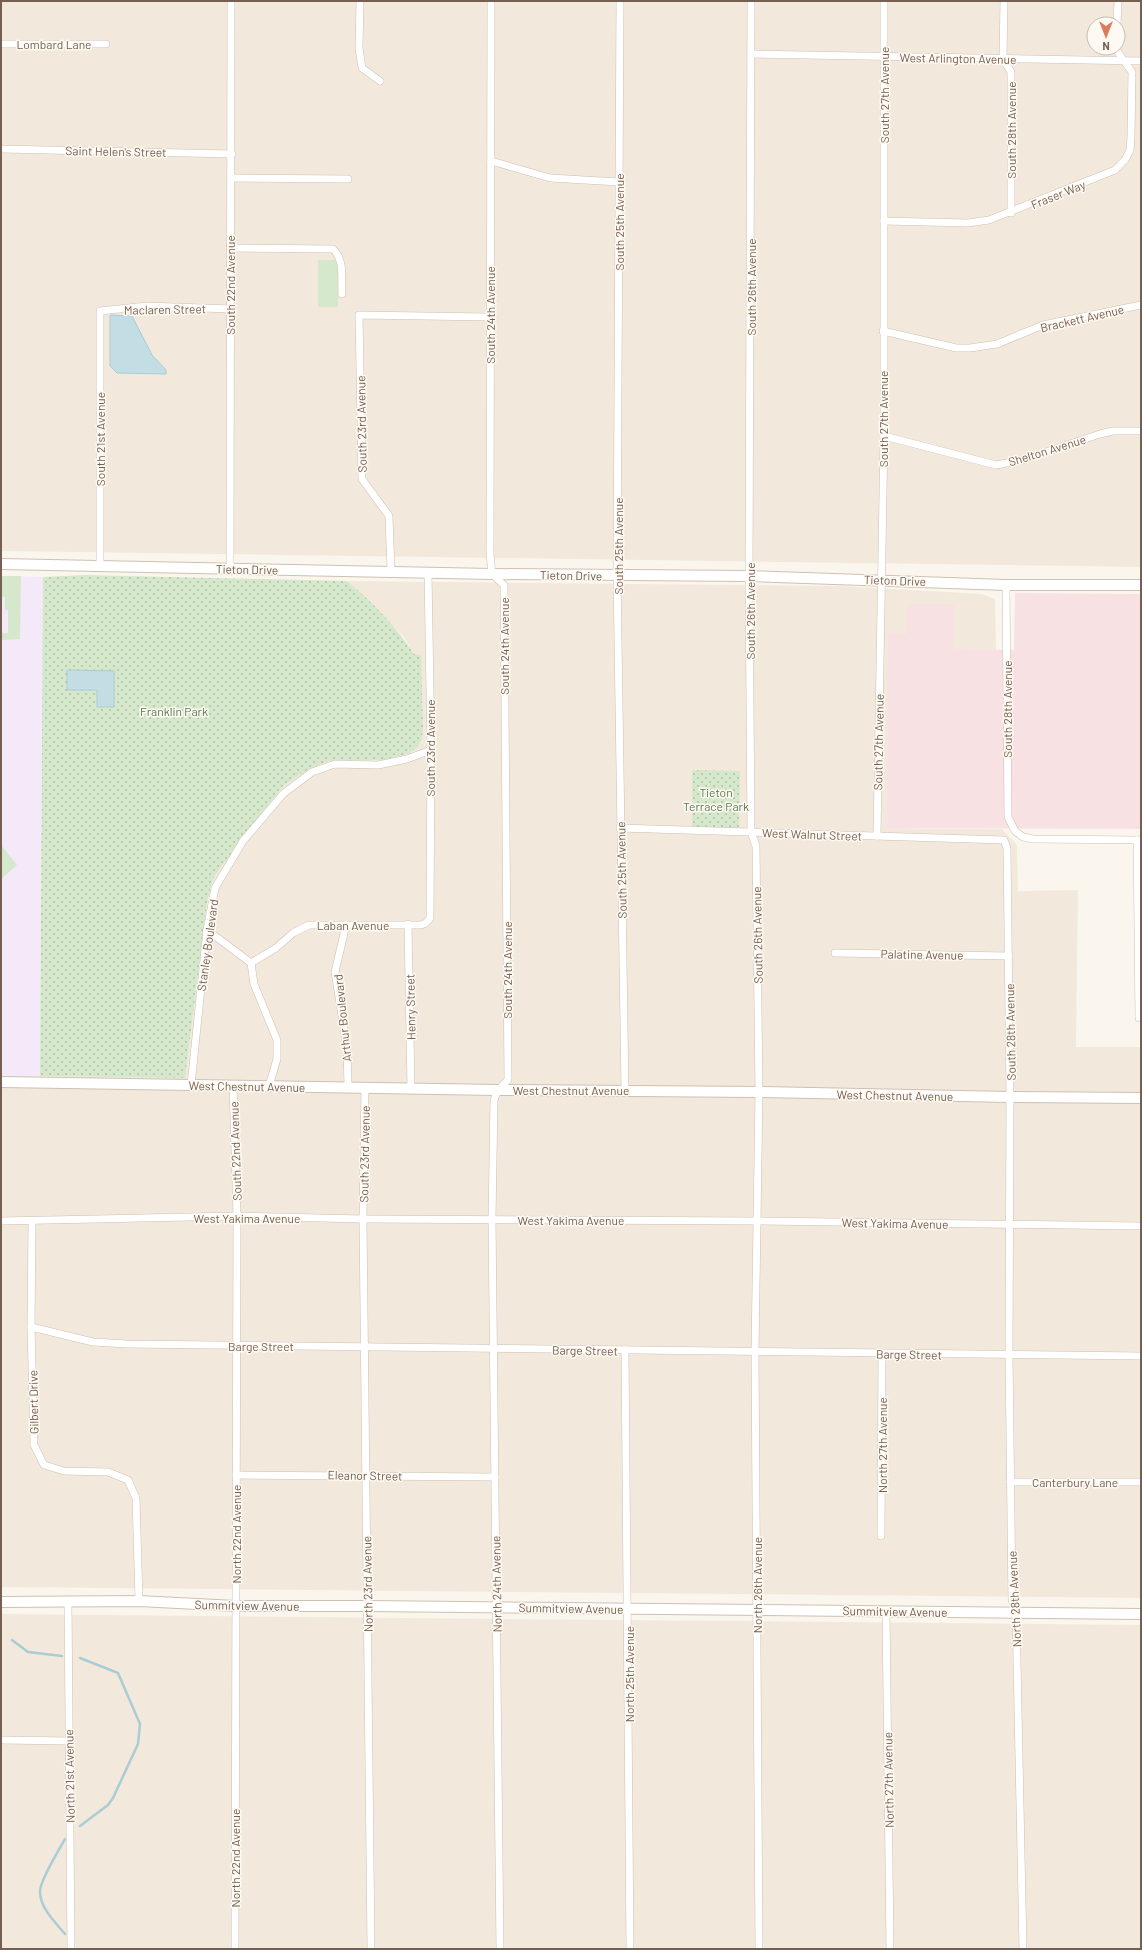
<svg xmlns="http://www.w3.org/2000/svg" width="1142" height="1950" viewBox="0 0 1142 1950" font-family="Barlow,sans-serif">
<defs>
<pattern id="park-dots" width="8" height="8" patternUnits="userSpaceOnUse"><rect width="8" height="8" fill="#d6e8cc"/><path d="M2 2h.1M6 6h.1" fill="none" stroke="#b2bfa8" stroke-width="1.8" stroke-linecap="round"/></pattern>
</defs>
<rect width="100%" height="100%" fill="#fbf6ed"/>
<!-- residential -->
<g fill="#f2e9dc" fill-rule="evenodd">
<path d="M1 1H1141V567L1 551ZM1094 24H1118V48H1094Z"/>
<polygon points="347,581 840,586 982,594 995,599 996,650 954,649 954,604 907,634 887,828 1002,829 1017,845 1018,891 1078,890 1076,1047 1141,1047 1141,1598 1,1587 1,1076 185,1078 207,903 213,879 218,871 283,786 309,769 329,761 384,760 423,728 414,654 403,636 362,594"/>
<polygon points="1,1614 1141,1625 1141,1949 1,1949"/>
</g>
<!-- education -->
<polygon fill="#f3e9f8" points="1,576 43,577 40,1076 1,1076"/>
<!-- medical -->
<polygon fill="#f8e1e3" points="1015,593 1141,594 1141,829 887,828 888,634 907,634 907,604 954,604 954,649 1014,650"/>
<!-- grass -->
<g fill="#d6e8cc">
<rect x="318" y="260" width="20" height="47"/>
<polygon points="1,576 21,576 20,639 1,640 1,633 8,633 8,610 5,610 5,597 1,597"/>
<polygon points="1,845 17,865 1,879"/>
</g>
<!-- park -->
<g fill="url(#park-dots)">
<path d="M85 575 347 581C372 602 396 626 414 654L421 655 423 728 422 739 417 747 410 753 384 760 329 761 309 769 283 786 218 871 213 879 207 903 185 1078 40 1076 43 577Z"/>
<polygon points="692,770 740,771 739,828 692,827"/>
</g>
<!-- water -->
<g fill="#c2dee4" stroke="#aaccd5">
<polygon points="110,315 132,316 152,355 166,370 166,374 117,373 110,366"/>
<polygon points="67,670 114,671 114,707 97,707 97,690 67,690"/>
</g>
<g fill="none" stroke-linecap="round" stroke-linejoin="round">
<!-- stream -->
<g stroke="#aaccd5" stroke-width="2.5">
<polyline points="12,1640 28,1652 62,1656"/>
<polyline points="80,1826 108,1805 113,1798 138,1744 140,1724 118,1673 80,1658"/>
<path d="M65 1934C56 1923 40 1908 40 1892 39 1882 59 1850 65 1839"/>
</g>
<defs>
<g id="street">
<polyline points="360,1 359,48 362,68 380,81"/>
<polyline points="491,1 490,555 492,574 504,585 508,1080 498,1090 494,1100 492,1219 500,1949"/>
<polyline points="620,1 617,576 625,1090"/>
<polyline points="751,1 749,576 751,832 756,846 759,1092 755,1352 759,1949"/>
<polyline points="1004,1 1003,59 1011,72 1011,213"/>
<polyline points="1117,24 1118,1"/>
<polyline points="1,44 106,44"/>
<polyline points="752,54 1141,61"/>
<polyline points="1,149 232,154"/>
<polyline points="491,161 550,178 619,182"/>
<polyline points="232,178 348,179"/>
<polyline points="884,221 968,223 989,220 1115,170 1125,160 1130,150 1131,136 1132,72 1117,51 1117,48"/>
<path d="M230 248 333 249C345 260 341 279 342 294"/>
<polyline points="883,331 956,348 970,348 997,344 1043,325 1141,305"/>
<polyline points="884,436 996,465 1022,460 1100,434 1113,431 1141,431"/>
<polyline points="100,566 100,311 147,306 230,309"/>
<polyline points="230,569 231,1"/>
<polyline points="391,572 389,516 362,479 359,315 489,317"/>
<polyline points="1006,585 1008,817 1015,831 1023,837 1033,839 1141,840"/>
<polyline points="620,828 1004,840 1007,848 1010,1097 1009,1355 1012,1600 1016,1613 1023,1949"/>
<polyline points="877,836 884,436 884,1"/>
<polyline points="1137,840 1139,1018"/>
<polyline points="408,924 411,1089"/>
<polyline points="346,925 335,972 347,1047 348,1087"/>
<polyline points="207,930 251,963 276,948 293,933 309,925 421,925 426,923 430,918 431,750 428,573"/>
<polyline points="835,953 1009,956"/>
<polyline points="251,963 254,984 277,1040 277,1059 269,1086"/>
<polyline points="191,1085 207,930 215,888 243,841 283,794 312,772 335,764 378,765 407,759 431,750"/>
<polyline points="233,1086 237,1216 235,1949"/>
<polyline points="365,1088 363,1219 371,1949"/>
<polyline points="1,1221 237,1216 363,1219 758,1221 1141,1226"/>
<polyline points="32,1222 31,1327 34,1445 44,1465 64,1471 108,1472 128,1480 136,1498 139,1601"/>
<polyline points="31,1327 93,1342 127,1344 1141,1356"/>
<polyline points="625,1350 630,1949"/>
<polyline points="236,1475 495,1477"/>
<polyline points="1010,1482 1141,1482"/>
<polyline points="881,1536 882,1353"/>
<polyline points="68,1602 71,1949"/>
<polyline points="886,1611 890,1949"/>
<polyline points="1,1740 69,1741"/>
</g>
<g id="secondary">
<polyline points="1,564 492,574 749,576 1006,585 1141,585"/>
<polyline points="1,1082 498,1090 759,1092 1010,1097 1141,1098"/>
<polyline points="1,1602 139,1601 236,1606 367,1606 1141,1614"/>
</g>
</defs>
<!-- street casing -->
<use href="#street" stroke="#cdbfb3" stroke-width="8"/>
<!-- secondary casing -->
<use href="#secondary" stroke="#cfc0b1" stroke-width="12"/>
<!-- street -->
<use href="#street" stroke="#fff" stroke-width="7"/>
<!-- secondary -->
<use href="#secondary" stroke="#fff" stroke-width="10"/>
</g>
<g text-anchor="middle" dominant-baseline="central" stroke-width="3" stroke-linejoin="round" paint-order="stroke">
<!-- street labels -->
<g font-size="12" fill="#755f51" stroke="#fefaf3">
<text x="54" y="44">Lombard Lane</text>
<text transform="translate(958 58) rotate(1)">West Arlington Avenue</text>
<text transform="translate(884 95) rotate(-90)">South 27th Avenue</text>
<text transform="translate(1011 130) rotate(-90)">South 28th Avenue</text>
<text transform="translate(116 151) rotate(1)">Saint Helen's Street</text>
<text transform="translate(1058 194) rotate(-22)">Fraser Way</text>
<text transform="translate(619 222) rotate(-90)">South 25th Avenue</text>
<text transform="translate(230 285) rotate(-90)">South 22nd Avenue</text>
<text transform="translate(751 287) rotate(-90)">South 26th Avenue</text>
<text transform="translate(165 309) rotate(-1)">Maclaren Street</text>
<text transform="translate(490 315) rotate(-90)">South 24th Avenue</text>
<text transform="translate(1082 318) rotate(-13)">Brackett Avenue</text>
<text transform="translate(883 419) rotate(-90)">South 27th Avenue</text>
<text transform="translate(361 424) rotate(-91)">South 23rd Avenue</text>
<text transform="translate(100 439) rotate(-90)">South 21st Avenue</text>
<text transform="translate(1047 450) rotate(-17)">Shelton Avenue</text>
<text transform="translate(618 546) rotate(-90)">South 25th Avenue</text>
<text transform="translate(247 569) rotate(1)">Tieton Drive</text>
<text transform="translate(571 575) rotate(1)">Tieton Drive</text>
<text transform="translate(895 580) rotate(2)">Tieton Drive</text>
<text transform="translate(750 611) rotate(-90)">South 26th Avenue</text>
<text transform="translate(504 646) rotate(-90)">South 24th Avenue</text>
<text transform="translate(1007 709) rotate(-90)">South 28th Avenue</text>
<text transform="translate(878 742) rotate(-89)">South 27th Avenue</text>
<text transform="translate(430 748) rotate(-90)">South 23rd Avenue</text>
<text transform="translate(812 834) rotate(2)">West Walnut Street</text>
<text transform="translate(621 870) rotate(-91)">South 25th Avenue</text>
<text x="353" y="925">Laban Avenue</text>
<text transform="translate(757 935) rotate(-91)">South 26th Avenue</text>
<text transform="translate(207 945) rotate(-82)">Stanley Boulevard</text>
<text transform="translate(922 954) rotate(1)">Palatine Avenue</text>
<text transform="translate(507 970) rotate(-90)">South 24th Avenue</text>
<text transform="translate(410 1007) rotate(-91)">Henry Street</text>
<text transform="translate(342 1018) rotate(-96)">Arthur Boulevard</text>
<text transform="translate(1010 1032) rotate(-91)">South 28th Avenue</text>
<text transform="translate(247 1086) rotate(1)">West Chestnut Avenue</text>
<text x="571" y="1090">West Chestnut Avenue</text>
<text transform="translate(895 1095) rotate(1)">West Chestnut Avenue</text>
<text transform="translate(235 1151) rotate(-92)">South 22nd Avenue</text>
<text transform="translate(364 1154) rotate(-89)">South 23rd Avenue</text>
<text x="247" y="1218">West Yakima Avenue</text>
<text x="571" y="1220">West Yakima Avenue</text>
<text transform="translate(895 1223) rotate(1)">West Yakima Avenue</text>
<text x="261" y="1346">Barge Street</text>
<text transform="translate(585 1350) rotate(1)">Barge Street</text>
<text transform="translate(909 1354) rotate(1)">Barge Street</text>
<text transform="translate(33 1402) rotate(-91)">Gilbert Drive</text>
<text transform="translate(882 1445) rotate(-90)">North 27th Avenue</text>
<text transform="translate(365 1475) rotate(1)">Eleanor Street</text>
<text x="1075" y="1482">Canterbury Lane</text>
<text transform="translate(236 1534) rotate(-90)">North 22nd Avenue</text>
<text transform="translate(367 1584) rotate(-91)">North 23rd Avenue</text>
<text transform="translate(496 1584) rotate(-91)">North 24th Avenue</text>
<text transform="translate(757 1585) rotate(-90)">North 26th Avenue</text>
<text transform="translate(1014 1599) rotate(-93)">North 28th Avenue</text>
<text transform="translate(247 1605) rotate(1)">Summitview Avenue</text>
<text transform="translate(571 1608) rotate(1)">Summitview Avenue</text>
<text transform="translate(895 1611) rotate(1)">Summitview Avenue</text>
<text transform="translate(629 1674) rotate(-90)">North 25th Avenue</text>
<text transform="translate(69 1776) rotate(-91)">North 21st Avenue</text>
<text transform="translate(888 1780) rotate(-91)">North 27th Avenue</text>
<text transform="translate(235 1858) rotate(-90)">North 22nd Avenue</text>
</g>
<!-- park labels -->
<g font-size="12" fill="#56794a" stroke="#fefaf3">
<text x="174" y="711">Franklin Park</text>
<text x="716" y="792">Tieton<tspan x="716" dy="14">Terrace Park</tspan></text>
</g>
</g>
<!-- border -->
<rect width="1142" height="1950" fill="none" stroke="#755f51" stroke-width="4"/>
<!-- north arrow -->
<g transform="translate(1106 36) rotate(180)"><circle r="19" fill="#fefaf3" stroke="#c7bcb2"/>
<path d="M0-3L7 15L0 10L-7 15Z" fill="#d87e5f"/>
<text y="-6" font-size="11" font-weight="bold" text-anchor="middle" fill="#755f51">N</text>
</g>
</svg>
